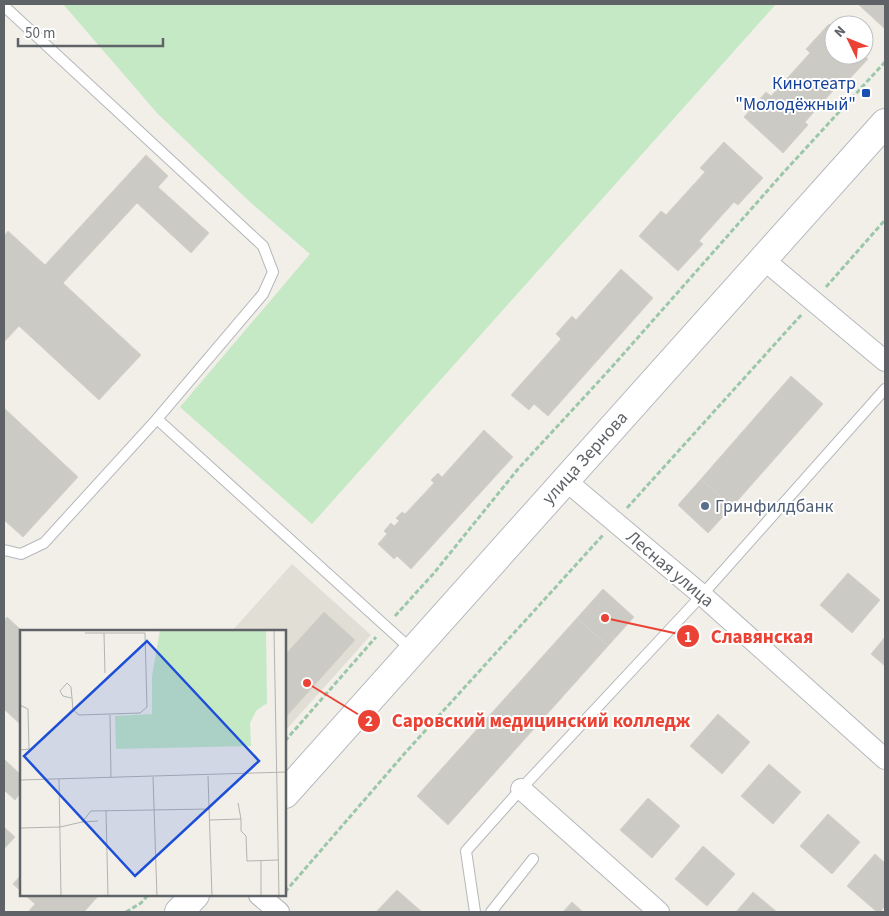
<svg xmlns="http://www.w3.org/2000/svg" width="889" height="916" viewBox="0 0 889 916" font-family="'Source Sans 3',sans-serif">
<rect width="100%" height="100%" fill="#f1efe8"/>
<!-- education -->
<polygon fill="#e1ded6" points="292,564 371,635 285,731 285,631 232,631"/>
<!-- green -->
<polygon fill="#c5e8c5" points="63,4 776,4 312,524 180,407 310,254 250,202 157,113"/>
<!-- building -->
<g fill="#cccac5" stroke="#d6d1c6">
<polygon points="858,4 885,4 885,29"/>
<polygon points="829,24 834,28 834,55 864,55 868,59 843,86 840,83 805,122 808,125 783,153 744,117 766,92 771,96 810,53 806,49"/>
<polygon points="724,142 763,178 738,205 734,202 699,241 703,244 678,271 639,236 661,211 666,215 705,172 700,168"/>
<polygon points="146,155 168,176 158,187 209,233 191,253 137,203 63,283 141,355 99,400 19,326 4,342 4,236 8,231 45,265"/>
<polygon points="621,269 653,298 548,416 534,404 529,410 511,395 561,339 556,334 572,316 576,320"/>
<polygon points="791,376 823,404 732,507 701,479"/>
<polygon points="4,408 78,477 23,537 4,520"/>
<polygon points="484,430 513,457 411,569 397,556 394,559 378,544 387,534 384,531 391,523 394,526 399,521 396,518 402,512 405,514 434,483 431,480 438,473 442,477"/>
<polygon points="701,479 732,507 708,533 678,505"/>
<polygon points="848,573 880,600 852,633 820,605"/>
<polygon points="603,589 634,617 608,646 577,618"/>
<polygon points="324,612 355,640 285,718 285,655"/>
<polygon points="7,617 22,631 21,725 4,709 4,621"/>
<polygon points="577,618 608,646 448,825 417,796"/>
<polygon points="885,637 885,666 871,654"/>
<polygon points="718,714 750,742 722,774 690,746"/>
<polygon points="4,759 21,775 21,792 15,800 4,790"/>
<polygon points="769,764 801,792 773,824 741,796"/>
<polygon points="648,798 680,826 652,858 620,830"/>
<polygon points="828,814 860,842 832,874 800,846"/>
<polygon points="4,827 15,837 4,849"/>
<polygon points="703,846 735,874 707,906 675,879"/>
<polygon points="875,854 885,863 885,906 880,912 877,912 847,886"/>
<polygon points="21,875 21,891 13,884"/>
<polygon points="397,890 422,912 376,912"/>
<polygon points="753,892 777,912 736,912"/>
<polygon points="25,895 99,895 84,912 28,912 35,904"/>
<polygon points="572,902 583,912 563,912"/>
</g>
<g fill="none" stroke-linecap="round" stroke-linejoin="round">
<defs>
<g id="service">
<polyline points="4,6 263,246 273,272 263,294 157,419 44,543 21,554 4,550"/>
<polyline points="157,419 412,650"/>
<polyline points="475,912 466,851 521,789 702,595 885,389"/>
<polyline points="491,912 533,859"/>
</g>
<g id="minor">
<polyline points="763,259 885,361"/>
<polyline points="565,480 702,595 885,759"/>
<polyline points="521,789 659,912"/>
<polyline points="259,895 279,912"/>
</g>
<g id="secondary">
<polyline points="285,794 885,123"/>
<polyline points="179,912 195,895"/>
</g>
</defs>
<!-- service casing -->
<use href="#service" stroke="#b5b8bc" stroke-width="12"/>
<!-- minor casing -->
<use href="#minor" stroke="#b5b8bc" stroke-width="22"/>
<!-- secondary casing -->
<use href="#secondary" stroke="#b6babf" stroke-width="30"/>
<!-- path -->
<g stroke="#9cc7a9" stroke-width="3" stroke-dasharray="5 2.5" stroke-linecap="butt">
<polyline points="826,287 885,220"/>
<polyline points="627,508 802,314"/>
<polyline points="395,616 434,573 518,469 611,368 783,173 885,62"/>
<polyline points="285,741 376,637"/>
<polyline points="285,892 405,753 603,535"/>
<polyline points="126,912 141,903 148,895"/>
</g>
<!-- service -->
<use href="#service" stroke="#fff" stroke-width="10"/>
<!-- minor -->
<use href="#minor" stroke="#fff" stroke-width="20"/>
<!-- secondary -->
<use href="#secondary" stroke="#fff" stroke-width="28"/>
</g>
<!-- markers -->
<rect fill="#1a4fb4" stroke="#fff" stroke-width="2" x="861" y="88" width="10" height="10" rx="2.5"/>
<circle fill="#5c6f8a" stroke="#fff" stroke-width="2" cx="705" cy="506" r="5"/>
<g text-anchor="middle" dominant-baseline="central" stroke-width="4" stroke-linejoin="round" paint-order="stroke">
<!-- transit labels -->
<g font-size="18" fill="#164399" stroke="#fff" text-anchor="end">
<text x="856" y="83">Кинотеатр<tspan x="856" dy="21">"Молодёжный"</tspan></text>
</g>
<!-- street labels -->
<g font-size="18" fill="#5f6368" stroke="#fff">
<text transform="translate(585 458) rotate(-48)">улица Зернова</text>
<text transform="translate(670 569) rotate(40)">Лесная улица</text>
</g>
<!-- service labels -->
<g font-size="18" fill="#4e5e75" stroke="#fff" text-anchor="start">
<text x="715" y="506">Гринфилдбанк</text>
</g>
</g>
<!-- overview -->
<g transform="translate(20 630)">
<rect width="266" height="266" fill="#f1efe8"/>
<path d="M140 0H246L247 73 236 81 230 93 231 116 96 119 95 86 132 84V46Z" fill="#c5e8c5"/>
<path fill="none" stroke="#b3b3b1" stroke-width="1" d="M254 0 259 267M84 3 85 43M51 68 43 66 40 61 47 53 51 57 53 80 59 85 120 83 127 77 125 3H65M0 75 8 79 9 119 0 120M90 85 91 148M188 146 192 267M133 147 137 267M39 149 41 267M0 150 267 142M218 173 221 189M86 180 88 267M190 190 221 189V201L226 206 227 231 258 230M62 192 78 191M0 198 40 197 62 192 71 181 190 179M241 231V267"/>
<path fill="#1d4ed8" fill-opacity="0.15" stroke="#1d4ed8" stroke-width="2.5" d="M127 11 239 131 115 246 4 126Z"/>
<rect width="266" height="266" fill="none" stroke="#5f6368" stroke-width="2.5"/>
</g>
<!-- callouts -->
<path fill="none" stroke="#ea4335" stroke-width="2" d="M605 618L688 636M307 683L369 721"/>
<g fill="#ea4335" stroke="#fff" stroke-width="2">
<circle cx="605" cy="618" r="5"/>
<circle cx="307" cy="683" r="5"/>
<circle cx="688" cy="636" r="12"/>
<circle cx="369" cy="721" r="12"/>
</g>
<g font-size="15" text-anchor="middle" font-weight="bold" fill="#fff">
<text x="688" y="642">1</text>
<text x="369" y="726">2</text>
</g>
<g font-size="19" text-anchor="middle" font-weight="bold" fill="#ea4335" stroke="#fff" stroke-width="4" stroke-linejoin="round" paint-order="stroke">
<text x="762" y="643">Славянская</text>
<text x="541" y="727">Саровский медицинский колледж</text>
</g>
<!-- border -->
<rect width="889" height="916" fill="none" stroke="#5f6368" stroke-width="10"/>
<!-- north arrow -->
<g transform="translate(849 40) rotate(313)"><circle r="24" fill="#ffffff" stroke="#bfc1c3"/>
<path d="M0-4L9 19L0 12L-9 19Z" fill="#ea4335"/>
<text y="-8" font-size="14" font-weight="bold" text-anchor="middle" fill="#5f6368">N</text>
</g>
<!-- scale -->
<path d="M18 38v8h145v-8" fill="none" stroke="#5f6368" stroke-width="2.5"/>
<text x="25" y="38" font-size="15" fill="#5f6368" stroke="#ffffff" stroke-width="4" paint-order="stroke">50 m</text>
</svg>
